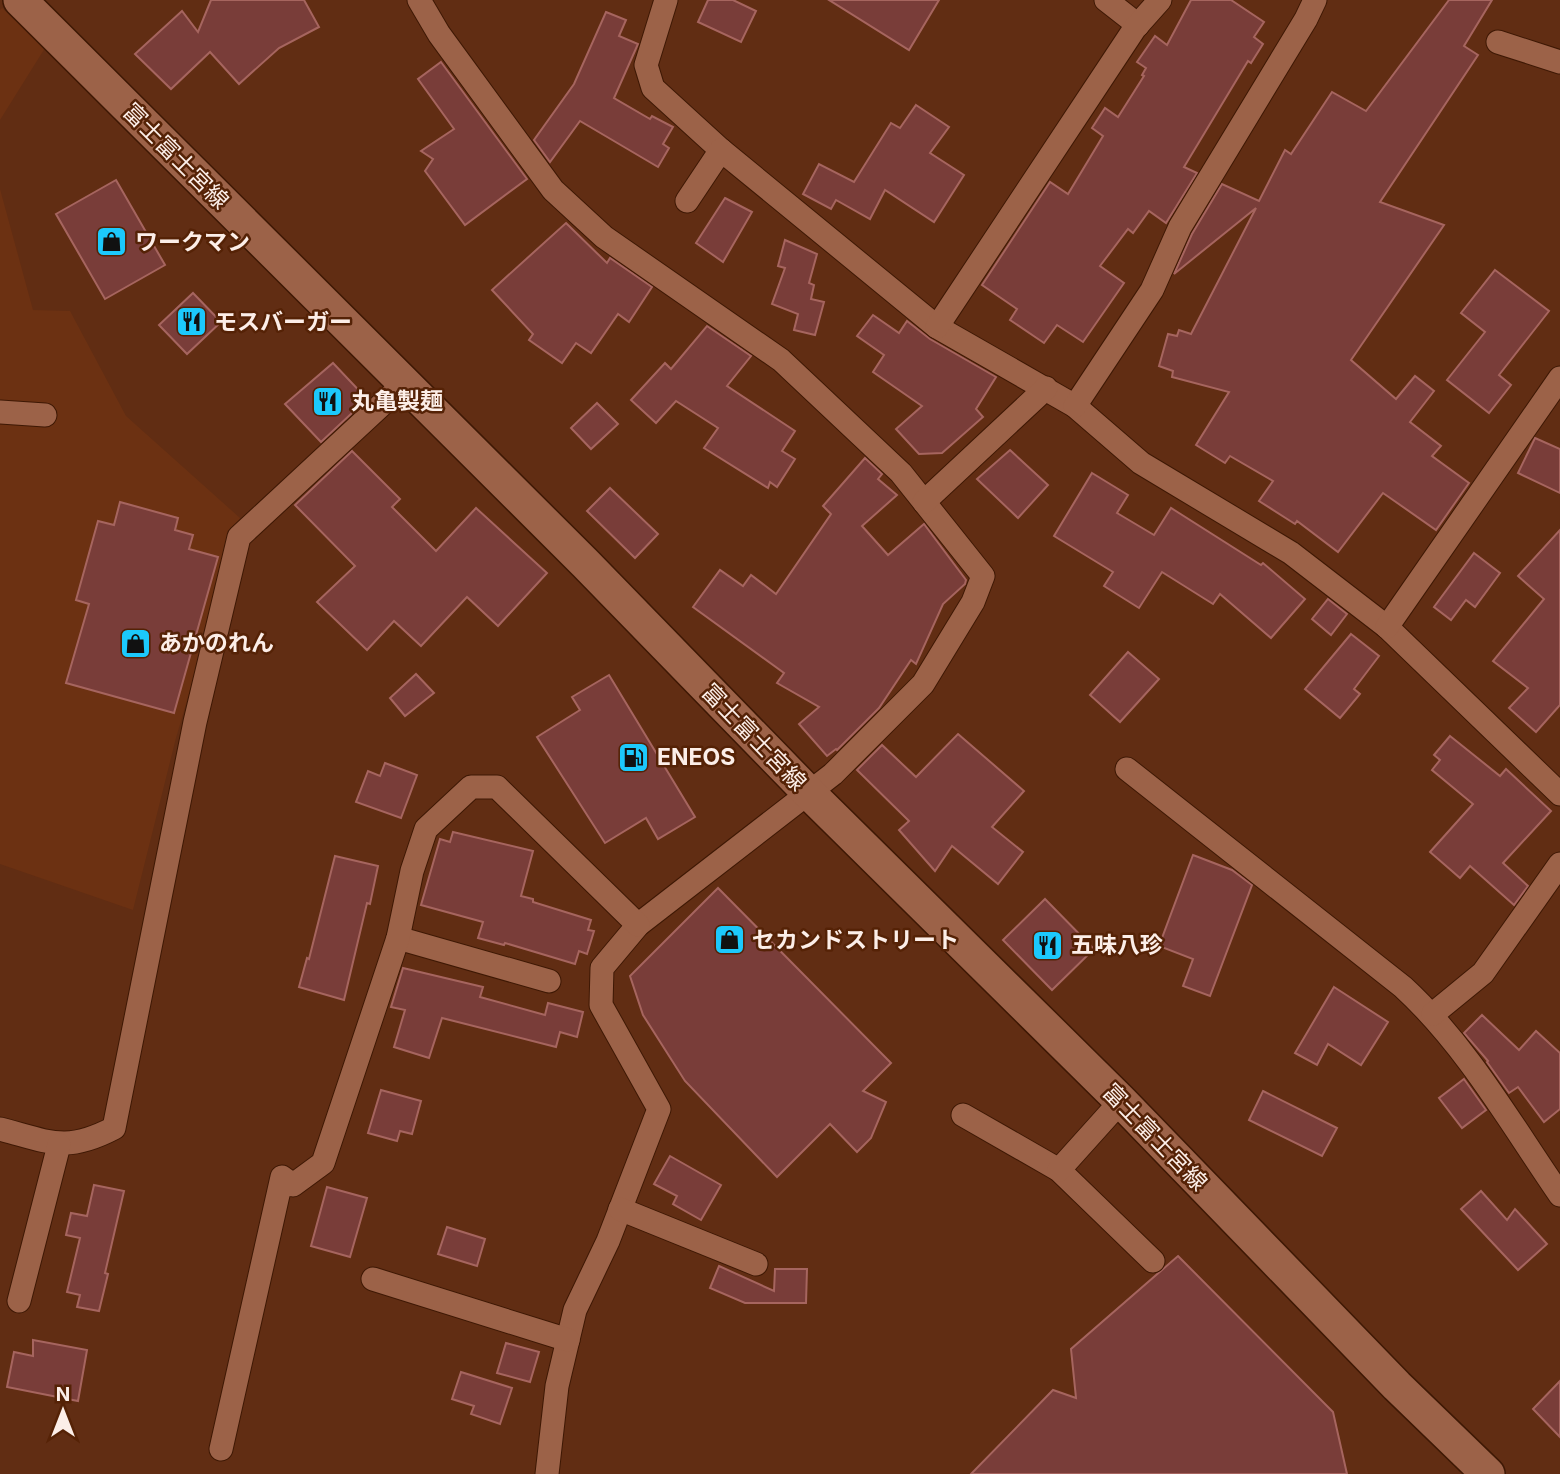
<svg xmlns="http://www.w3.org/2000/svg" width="1560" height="1474" viewBox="0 0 1560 1474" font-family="Inter,'Noto Sans JP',sans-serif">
<rect width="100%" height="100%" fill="#612d13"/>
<!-- built -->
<g fill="#6c3112">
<polygon points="2,8 45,48 0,120 0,10"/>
<polygon points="0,189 33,310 70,311 126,416 240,518 176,738 133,910 0,864"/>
</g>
<!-- building -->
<g fill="#793d39" stroke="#a6655f" stroke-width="2">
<polygon points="211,0 304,0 319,27 279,48 239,84 210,52 171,89 135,54 182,11 198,32"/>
<polygon points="708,0 733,0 756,11 741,42 698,22"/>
<polygon points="829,0 939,0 909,50"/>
<polygon points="1191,0 1231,0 1264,22 1254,37 1263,44 1251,63 1248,61 1184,167 1197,173 1166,223 1149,211 1133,233 1128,229 1100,266 1124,283 1083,342 1057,325 1044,343 1010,320 1017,309 982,285 1050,182 1068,194 1103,136 1092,128 1105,108 1118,117 1144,76 1142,75 1146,68 1137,62 1155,36 1167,45"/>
<polygon points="1449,0 1492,0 1464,46 1478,55 1380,202 1444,225 1351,360 1396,399 1415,376 1434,391 1410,422 1441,446 1432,456 1469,483 1436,530 1383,493 1338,552 1297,521 1295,524 1259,501 1273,481 1230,456 1225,463 1196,445 1229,392 1172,377 1173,371 1159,366 1168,334 1177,336 1179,330 1191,334 1256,208 1174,274 1192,234 1222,184 1259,201 1285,150 1291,154 1332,92 1366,111"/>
<polygon points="606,12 626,20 619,36 638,44 614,98 650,119 652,116 673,127 663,144 669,148 658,167 580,121 550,162 534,140 574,84"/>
<polygon points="441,62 527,179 465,225 425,171 433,159 421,151 454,129 418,79"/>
<polygon points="916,105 949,127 930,153 964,175 934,222 885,190 870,219 836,200 831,209 803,194 819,164 854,182 891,123 900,128"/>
<polygon points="116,180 165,265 105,299 56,214"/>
<polygon points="725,198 752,212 723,262 696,243"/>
<polygon points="566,223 607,263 610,258 652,287 629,322 618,314 591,353 576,343 562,363 529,340 533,334 492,290"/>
<polygon points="785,240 817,254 809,283 814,285 811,299 824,302 815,335 794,330 798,314 772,304 785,268 778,266"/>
<polygon points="1495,270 1549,311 1499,375 1511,385 1489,413 1447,380 1485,332 1461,313"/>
<polygon points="193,293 221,322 187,354 159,325"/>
<polygon points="873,315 899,333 907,321 930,339 996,377 976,409 983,417 942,453 919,454 896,429 922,406 873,372 884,355 857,336"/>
<polygon points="707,326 751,356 727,386 795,431 782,451 795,459 777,487 770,482 768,488 704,448 718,428 676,401 656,423 631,400 665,363 671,369"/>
<polygon points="333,363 367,399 321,442 285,404"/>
<polygon points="597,403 618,424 591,449 571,428"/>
<polygon points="1535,438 1560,449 1560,493 1518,473"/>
<polygon points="1010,450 1048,485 1018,518 977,479"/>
<polygon points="352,451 400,499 392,507 436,551 476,508 547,573 498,626 467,597 421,646 394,621 367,650 317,602 355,566 295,505"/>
<polygon points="865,458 882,474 878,479 897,495 862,526 888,555 924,524 966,580 965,584 943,604 916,664 911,660 879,708 837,750 836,749 827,756 799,724 819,707 777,683 784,673 693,607 720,570 743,586 751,575 776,594 831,514 823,506"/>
<polygon points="1092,473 1128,495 1117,513 1154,535 1171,508 1261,565 1263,563 1305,599 1271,638 1220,594 1213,604 1162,572 1139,608 1104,586 1113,572 1054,536"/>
<polygon points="610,488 658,534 635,558 587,511"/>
<polygon points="120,502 178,518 175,530 193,535 189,549 218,557 174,713 66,683 89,604 76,600 98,521 114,525"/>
<polygon points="1560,530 1560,705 1536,732 1509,708 1528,688 1493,661 1544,599 1518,576"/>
<polygon points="1474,553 1500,573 1475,607 1466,600 1451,620 1434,607"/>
<polygon points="1328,599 1347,614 1331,635 1312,619"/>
<polygon points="1351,634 1379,656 1354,689 1360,694 1340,718 1305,689"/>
<polygon points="1128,652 1159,679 1120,722 1090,695"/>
<polygon points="416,674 434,693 405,716 390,698"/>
<polygon points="609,675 695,817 658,839 646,818 605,843 537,737 580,710 572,697"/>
<polygon points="958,734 1024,791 992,827 1023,852 998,884 952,846 935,871 899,830 909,821 857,770 882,745 916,777"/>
<polygon points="1450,736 1500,776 1506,769 1551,811 1503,863 1528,886 1514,905 1470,866 1460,878 1430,852 1473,804 1432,770 1440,760 1434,755"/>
<polygon points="385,763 417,775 401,818 356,802 368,771 380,776"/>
<polygon points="453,832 533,851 521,896 533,899 533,902 591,920 588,930 594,931 587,954 579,951 575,964 505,943 504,945 478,938 483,922 421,905 440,839 450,842"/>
<polygon points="1193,855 1232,870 1252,885 1210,996 1183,986 1193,959 1159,946"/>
<polygon points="335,856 378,866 370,904 367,903 344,1000 299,987 307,958 309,959"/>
<polygon points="718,888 891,1063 863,1091 886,1102 871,1138 857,1152 830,1124 777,1177 685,1081 643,1015 630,976"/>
<polygon points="1045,899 1094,949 1052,990 1003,940"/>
<polygon points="403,968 483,987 480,997 545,1015 548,1003 583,1012 577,1037 560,1032 556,1047 442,1018 429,1058 394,1047 405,1010 391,1007"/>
<polygon points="1334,987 1388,1022 1361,1065 1328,1044 1317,1065 1295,1053"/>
<polygon points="1482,1015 1519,1050 1536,1031 1560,1053 1560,1109 1544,1122 1518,1087 1509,1093 1487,1062 1488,1061 1464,1033"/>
<polygon points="1464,1079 1486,1110 1462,1128 1439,1098"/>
<polygon points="381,1090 421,1101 412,1134 400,1131 397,1141 368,1133"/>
<polygon points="1263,1091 1337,1128 1322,1156 1249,1120"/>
<polygon points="670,1156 721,1185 701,1220 673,1204 677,1196 654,1184"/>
<polygon points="94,1185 124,1191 105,1273 108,1274 99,1311 77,1307 80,1295 67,1292 80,1238 66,1235 71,1213 87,1216"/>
<polygon points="327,1187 367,1198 350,1257 311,1246"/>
<polygon points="1481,1191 1507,1220 1515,1209 1547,1244 1518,1270 1461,1209"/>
<polygon points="447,1227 485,1239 477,1266 438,1254"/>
<polygon points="1178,1256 1333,1412 1347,1474 971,1474 1053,1390 1076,1398 1071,1349"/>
<polygon points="719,1266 774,1291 775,1269 807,1269 806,1303 745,1303 710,1288"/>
<polygon points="33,1340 87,1350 78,1401 7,1387 14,1352 33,1356"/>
<polygon points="506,1343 539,1352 530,1382 497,1373"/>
<polygon points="461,1372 512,1388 500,1424 471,1414 474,1406 452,1399"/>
<polygon points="1560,1381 1560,1437 1533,1409"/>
</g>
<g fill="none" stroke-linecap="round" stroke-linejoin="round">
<defs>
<g id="street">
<polyline points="419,0 439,34 553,190 604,237 781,360 901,473 983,576 973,602 923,684 833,774 638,925 602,968 601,1005 659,1109 608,1241 575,1310 557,1386 547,1474"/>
<polyline points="666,0 646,65 653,88 721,150"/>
<polyline points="1106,0 1138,25"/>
<polyline points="1498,42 1560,62"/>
<polyline points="687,201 721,150 937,327 1075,406 1141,463 1291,553 1387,627 1560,794"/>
<polyline points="937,327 1135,28 1160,0"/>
<polyline points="1075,406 1152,290 1180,227 1306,19 1315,0"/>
<polyline points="0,412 45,415"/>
<polyline points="924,502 1046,388"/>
<polyline points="1387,627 1560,378"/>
<path d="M1127 769 1403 987C1467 1046 1511 1124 1560 1195"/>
<polyline points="398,938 549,981"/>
<polyline points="1433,1014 1483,973 1560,864"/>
<polyline points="963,1115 1059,1170 1153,1261"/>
<path d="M0 1129C50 1142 66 1153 114 1128L195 722 239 537 405 383"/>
<polyline points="1059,1170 1121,1101"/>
<polyline points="620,1209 756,1264"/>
<polyline points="373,1279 568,1340"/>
<polyline points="19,1301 59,1145"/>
<polyline points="221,1449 282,1177 293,1185 323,1163 398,938 412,871 426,829 471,787 497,787 638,925"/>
</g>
<polyline id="secondary" points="20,0 585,563 808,792 1121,1101 1397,1386 1488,1474"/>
</defs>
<!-- street casing -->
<use href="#street" stroke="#3e1804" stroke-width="25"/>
<!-- secondary casing -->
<use href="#secondary" stroke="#3e1804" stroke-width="36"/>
<!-- street -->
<use href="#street" stroke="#9c6248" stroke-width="23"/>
<!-- secondary -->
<use href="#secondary" stroke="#9c6248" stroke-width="33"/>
</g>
<!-- icons -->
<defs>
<symbol id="shop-square" viewBox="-11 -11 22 22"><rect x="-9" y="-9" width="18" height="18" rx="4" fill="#1cc9fc" stroke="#552206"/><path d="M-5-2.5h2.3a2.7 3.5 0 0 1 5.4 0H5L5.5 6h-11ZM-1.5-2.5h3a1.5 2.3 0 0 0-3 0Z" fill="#111"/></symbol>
<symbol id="restaurant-square" viewBox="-11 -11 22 22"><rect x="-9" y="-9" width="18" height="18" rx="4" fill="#1cc9fc" stroke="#552206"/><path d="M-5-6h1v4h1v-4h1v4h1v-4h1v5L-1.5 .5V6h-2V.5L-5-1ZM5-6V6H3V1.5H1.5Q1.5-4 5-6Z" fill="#111"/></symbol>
<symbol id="fuel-square" viewBox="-11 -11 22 22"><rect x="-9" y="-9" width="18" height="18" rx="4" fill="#1cc9fc" stroke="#552206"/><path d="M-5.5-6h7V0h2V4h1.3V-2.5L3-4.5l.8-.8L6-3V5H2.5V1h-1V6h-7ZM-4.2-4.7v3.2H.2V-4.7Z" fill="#111"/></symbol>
</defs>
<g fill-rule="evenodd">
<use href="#shop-square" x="94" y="224" width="35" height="35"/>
<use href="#restaurant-square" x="174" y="304" width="35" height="35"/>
<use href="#restaurant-square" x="310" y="384" width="35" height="35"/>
<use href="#shop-square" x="118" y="626" width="35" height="35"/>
<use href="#fuel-square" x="616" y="740" width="35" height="35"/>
<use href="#shop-square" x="712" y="922" width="35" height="35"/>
<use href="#restaurant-square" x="1030" y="928" width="35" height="35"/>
</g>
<g text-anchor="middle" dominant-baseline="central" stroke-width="5" stroke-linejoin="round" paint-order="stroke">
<!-- street labels -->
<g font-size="23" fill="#fceee8" stroke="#552206">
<text transform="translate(176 156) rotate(45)">富士富士宮線</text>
<text transform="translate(754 737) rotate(46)">富士富士宮線</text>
<text transform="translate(1155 1137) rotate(46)">富士富士宮線</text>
</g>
<!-- poi labels -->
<g font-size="23" font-weight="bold" fill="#fceee8" stroke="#552206" text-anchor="start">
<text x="135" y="242">ワークマン</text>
<text x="214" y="322">モスバーガー</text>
<text x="351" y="401">丸亀製麺</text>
<text x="159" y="643">あかのれん</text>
<text x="657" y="757">ENEOS</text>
<text x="752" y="940">セカンドストリート</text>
<text x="1071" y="945">五味八珍</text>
</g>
</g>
<!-- north arrow -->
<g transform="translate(63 1411)" stroke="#552206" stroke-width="5" paint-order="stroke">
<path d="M0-5L12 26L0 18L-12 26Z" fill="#fceee8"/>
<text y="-10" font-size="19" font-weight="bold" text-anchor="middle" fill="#fceee8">N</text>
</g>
</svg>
